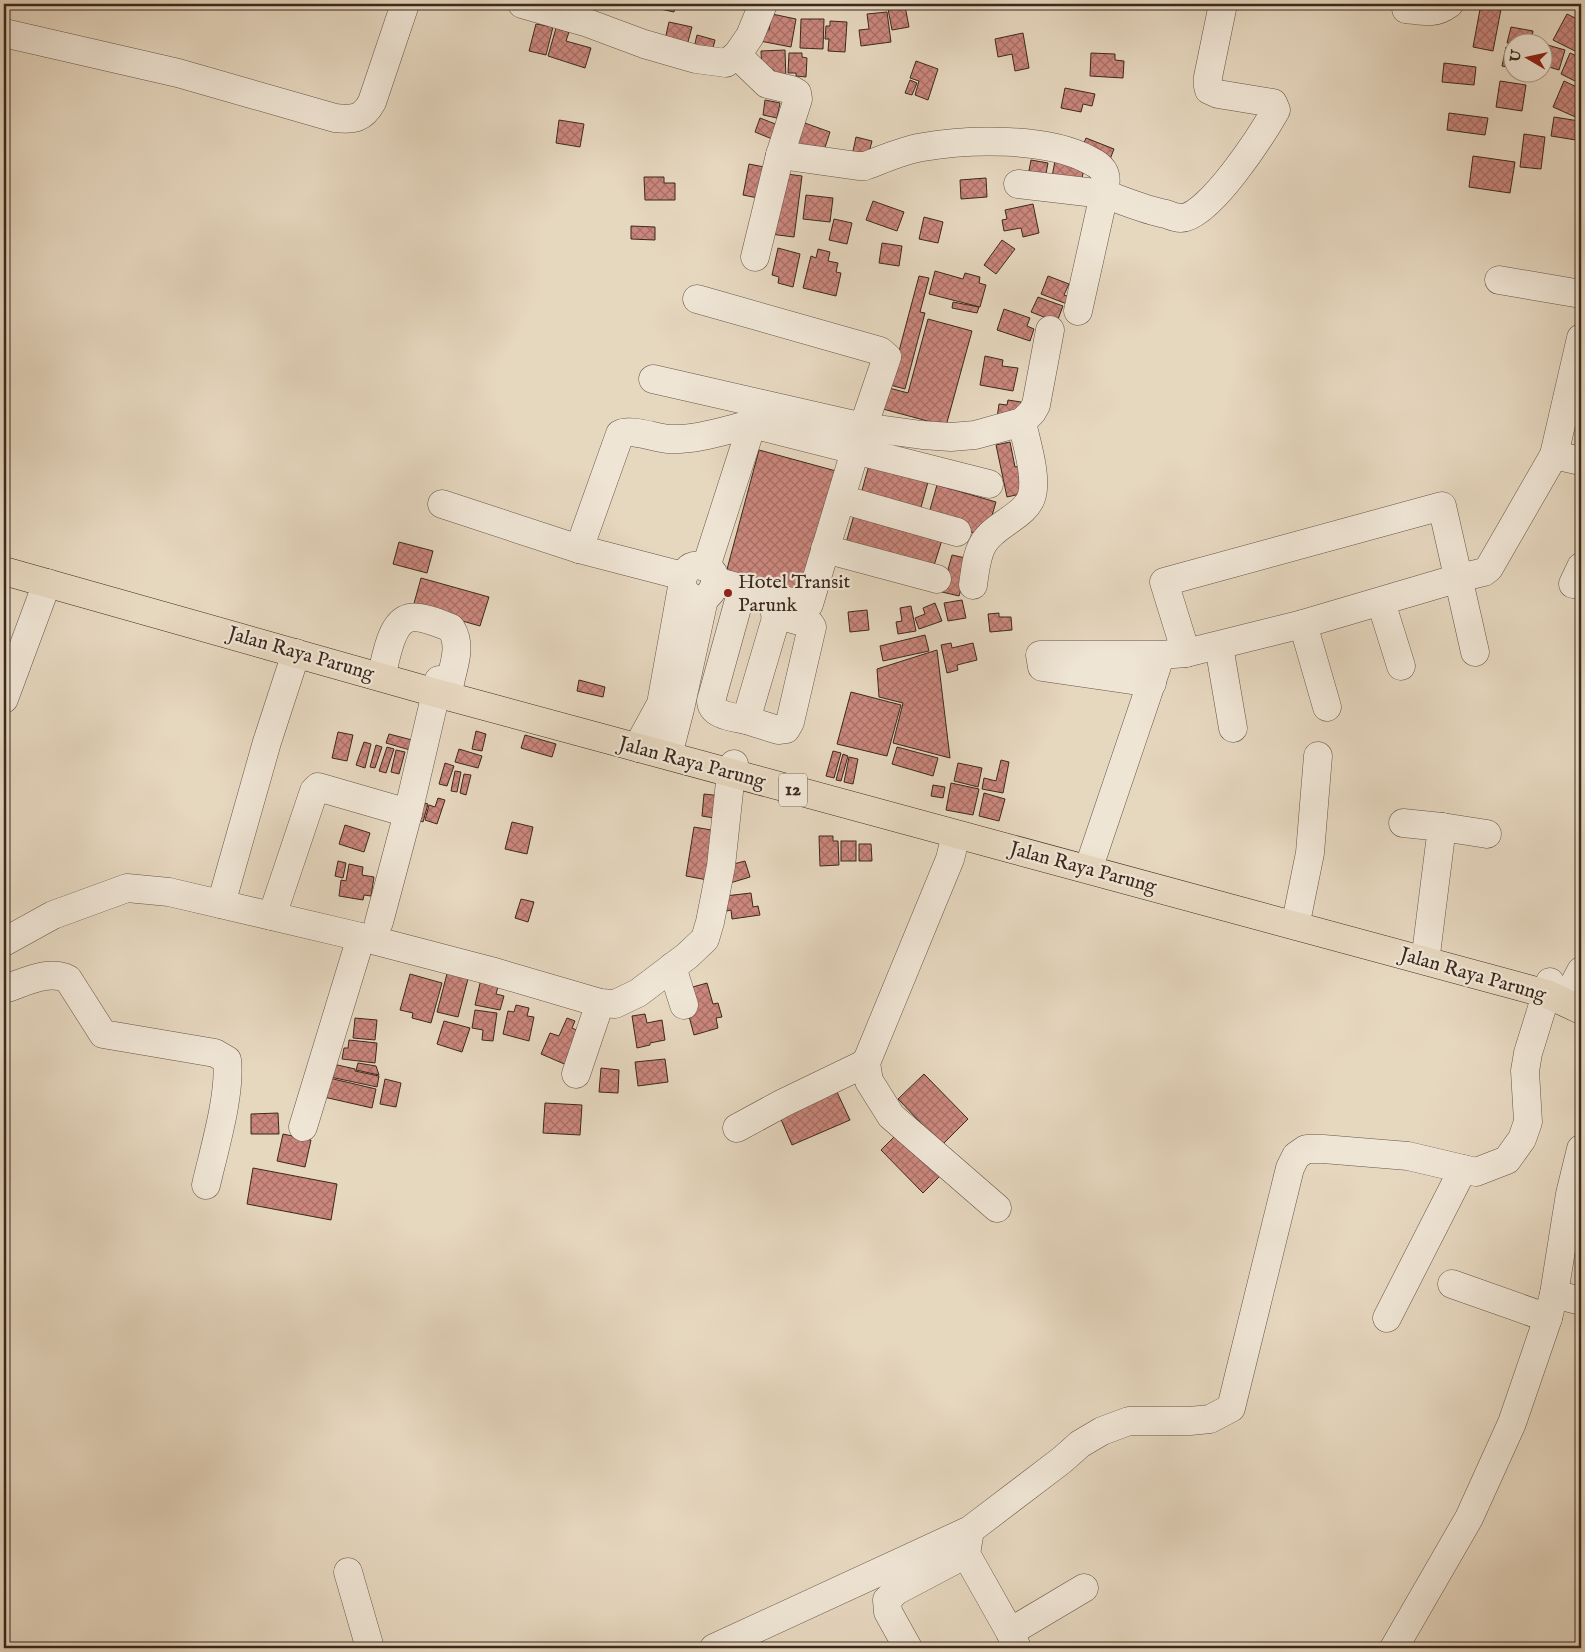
<svg xmlns="http://www.w3.org/2000/svg" width="1585" height="1652" viewBox="0 0 1585 1652" font-family="'IM FELL English',serif">
<defs>
<pattern id="building-cross-hatch" width="8" height="8" patternUnits="userSpaceOnUse" patternTransform="scale(1.25)"><rect width="8" height="8" fill="#cb877d"/><path d="M0 0l8 8M0 8l8-8" fill="none" stroke="#a66e66"/></pattern>
</defs>
<rect width="100%" height="100%" fill="#e6d7bf"/>
<filter id="stains"><feTurbulence type="fractalNoise" baseFrequency=".004" numOctaves="4"/><feColorMatrix values="0 0 0 0 .2 0 0 0 0 .09 0 0 0 0 .02 0 0 0 .5 -.17"/></filter>
<radialGradient id="worn" r=".72"><stop offset=".6" stop-color="#630" stop-opacity="0"/><stop offset="1" stop-color="#630" stop-opacity=".3"/></radialGradient>
<!-- building -->
<g fill="url(#building-cross-hatch)" stroke="#3b291e">
<polygon points="573,4 581,4 592,8 588,19 570,12"/>
<polygon points="657,4 676,4 674,12 656,8"/>
<polygon points="1481,4 1502,4 1493,51 1473,47"/>
<polygon points="905,6 909,27 892,30 888,9"/>
<polygon points="887,12 891,42 861,46 859,30 869,29 867,14"/>
<polygon points="772,14 796,19 791,47 760,41 763,28 769,30"/>
<polygon points="1567,14 1581,21 1581,54 1553,40"/>
<polygon points="801,19 824,19 823,49 800,48"/>
<polygon points="830,21 847,22 845,52 828,51 829,39 825,39 826,26 830,26"/>
<polygon points="669,22 692,27 685,53 663,48"/>
<polygon points="536,24 553,27 546,55 529,51"/>
<polygon points="1511,27 1533,31 1531,42 1507,43"/>
<polygon points="556,28 569,32 566,41 591,48 585,68 548,56"/>
<polygon points="1023,33 1029,68 1015,71 1012,54 998,57 995,39"/>
<polygon points="697,35 715,40 711,56 693,52"/>
<polygon points="1544,44 1565,50 1559,70 1542,65 1542,49"/>
<polygon points="1506,47 1512,48 1512,68 1502,66"/>
<polygon points="785,50 786,81 774,81 774,70 762,71 761,51"/>
<polygon points="789,53 802,53 802,57 807,58 806,77 796,76 796,73 788,73"/>
<polygon points="1091,53 1115,54 1115,60 1124,61 1123,78 1090,76"/>
<polygon points="1570,53 1581,58 1581,84 1561,74"/>
<polygon points="916,61 938,69 928,100 915,95 919,81 910,78"/>
<polygon points="1444,63 1476,67 1474,85 1442,82"/>
<polygon points="910,80 917,83 912,95 905,93"/>
<polygon points="1500,81 1526,85 1522,111 1496,107"/>
<polygon points="1564,81 1581,89 1580,119 1553,107"/>
<polygon points="1065,88 1095,94 1092,106 1083,104 1081,112 1061,108"/>
<polygon points="765,100 780,103 777,118 763,115"/>
<polygon points="1449,113 1488,118 1485,135 1447,130"/>
<polygon points="1554,117 1579,121 1576,140 1551,136"/>
<polygon points="760,118 783,127 777,141 755,132"/>
<polygon points="559,120 584,124 580,147 556,143"/>
<polygon points="802,122 830,132 821,160 794,144"/>
<polygon points="1524,134 1545,137 1541,169 1520,167"/>
<polygon points="856,137 872,141 867,160 852,156"/>
<polygon points="1086,138 1114,149 1109,162 1081,151"/>
<polygon points="1473,156 1515,162 1510,193 1469,187"/>
<polygon points="1031,160 1048,163 1044,184 1027,181"/>
<polygon points="1055,161 1084,168 1080,189 1051,182"/>
<polygon points="749,164 769,168 763,199 743,195"/>
<polygon points="779,173 802,176 794,237 770,234"/>
<polygon points="644,177 664,177 664,183 675,183 675,200 645,200"/>
<polygon points="986,178 987,197 961,199 960,180"/>
<polygon points="806,195 833,198 830,222 803,219"/>
<polygon points="873,201 904,212 897,231 866,220"/>
<polygon points="1033,204 1039,233 1023,237 1021,228 1004,231 1002,220 1007,219 1005,210"/>
<polygon points="924,217 943,222 938,243 919,239"/>
<polygon points="834,219 852,223 847,244 829,240"/>
<polygon points="631,226 655,227 655,240 631,239"/>
<polygon points="1002,240 1015,249 996,274 984,265"/>
<polygon points="882,243 902,246 899,266 879,263"/>
<polygon points="778,248 800,254 793,287 778,283 779,277 772,275"/>
<polygon points="818,249 830,252 828,261 838,263 836,272 841,273 836,296 803,288 811,256 816,258"/>
<polygon points="935,271 963,279 965,273 980,277 979,283 986,285 980,307 929,294"/>
<polygon points="919,276 929,278 920,312 925,313 905,389 890,385"/>
<polygon points="1048,276 1069,284 1064,295 1070,297 1067,304 1041,294"/>
<polygon points="1038,297 1063,306 1057,322 1031,312"/>
<polygon points="953,302 979,307 977,313 952,308"/>
<polygon points="1004,309 1030,318 1027,326 1034,329 1030,341 997,330"/>
<polygon points="928,319 972,331 946,426 883,409 889,388 908,393"/>
<polygon points="985,356 1003,360 1002,366 1018,368 1013,391 980,385"/>
<polygon points="1008,400 1021,402 1018,423 996,425 999,404 1007,405"/>
<polygon points="1010,442 1015,467 1020,466 1025,493 1007,497 996,445"/>
<polygon points="759,450 836,471 804,593 726,573"/>
<polygon points="869,465 928,482 918,518 859,501"/>
<polygon points="937,485 996,502 986,536 927,520"/>
<polygon points="854,515 942,540 931,575 844,550"/>
<polygon points="399,542 433,551 427,573 393,564"/>
<polygon points="952,555 970,559 959,596 942,592"/>
<polygon points="421,578 489,597 480,626 413,607"/>
<polygon points="962,600 966,618 948,621 944,603"/>
<polygon points="935,603 942,621 919,629 915,618 925,614 923,608"/>
<polygon points="911,606 916,631 898,634 896,622 902,621 900,608"/>
<polygon points="867,610 869,630 850,632 848,612"/>
<polygon points="999,613 999,617 1011,617 1012,630 990,632 988,614"/>
<polygon points="925,635 929,651 883,661 880,646"/>
<polygon points="951,643 952,648 973,643 977,660 957,665 958,670 947,673 941,645"/>
<polygon points="937,650 950,758 893,743 903,703 879,697 877,669"/>
<polygon points="579,680 605,687 603,697 577,691"/>
<polygon points="851,692 901,705 887,756 837,744"/>
<polygon points="476,731 486,734 482,751 472,749"/>
<polygon points="338,732 353,735 347,761 332,758"/>
<polygon points="389,734 412,740 410,750 386,743"/>
<polygon points="525,735 556,744 552,757 521,748"/>
<polygon points="364,742 371,744 365,768 356,765"/>
<polygon points="376,745 382,747 375,768 370,767"/>
<polygon points="387,747 394,749 386,773 379,771"/>
<polygon points="897,747 938,758 933,776 892,764"/>
<polygon points="459,749 482,756 478,768 455,762"/>
<polygon points="396,750 405,752 399,774 391,772"/>
<polygon points="833,751 841,753 834,778 826,776"/>
<polygon points="843,754 848,756 841,781 836,780"/>
<polygon points="849,757 858,759 853,784 844,782"/>
<polygon points="1001,760 1009,762 1003,793 982,789 984,778 996,781"/>
<polygon points="445,763 454,766 447,786 439,784"/>
<polygon points="958,763 982,768 978,787 954,781"/>
<polygon points="455,771 461,772 457,792 451,791"/>
<polygon points="464,774 471,775 466,795 460,793"/>
<polygon points="951,783 979,789 973,815 946,810"/>
<polygon points="933,785 945,787 943,798 931,796"/>
<polygon points="984,793 1005,799 999,821 979,816"/>
<polygon points="704,794 722,796 720,819 702,816"/>
<polygon points="438,798 445,800 437,824 425,820 429,805 435,807"/>
<polygon points="421,802 428,804 423,822 415,819"/>
<polygon points="512,822 533,827 527,854 505,849"/>
<polygon points="345,825 370,833 364,852 339,844"/>
<polygon points="694,827 717,831 713,881 686,876"/>
<polygon points="819,836 833,836 833,841 838,841 839,865 820,866"/>
<rect x="841" y="841" width="15" height="20"/>
<polygon points="859,844 871,844 872,861 859,861"/>
<polygon points="338,861 346,863 343,878 335,876"/>
<polygon points="745,861 750,877 730,883 726,866"/>
<polygon points="349,864 363,867 362,875 374,877 371,896 364,895 363,900 339,896 341,880 346,881"/>
<polygon points="751,893 753,907 758,906 760,915 732,919 731,910 727,911 725,896"/>
<polygon points="521,899 534,902 528,922 515,918"/>
<polygon points="448,970 469,975 458,1017 437,1012"/>
<polygon points="410,974 442,983 431,1023 412,1018 413,1013 400,1010"/>
<polygon points="481,979 499,983 496,994 504,996 500,1010 475,1005"/>
<polygon points="707,983 713,1004 718,1003 722,1017 716,1018 718,1028 694,1035 682,990"/>
<polygon points="516,1005 529,1008 527,1016 534,1017 529,1041 503,1034 508,1011 514,1012"/>
<polygon points="475,1010 497,1013 493,1041 482,1040 483,1030 472,1028"/>
<polygon points="645,1014 647,1023 662,1020 665,1040 650,1043 650,1045 637,1048 632,1016"/>
<polygon points="355,1018 377,1020 375,1040 353,1038"/>
<polygon points="567,1018 575,1021 572,1028 583,1033 569,1066 541,1054 550,1033 559,1036"/>
<polygon points="444,1021 470,1028 462,1052 437,1044"/>
<polygon points="349,1040 377,1043 375,1063 342,1059 344,1048 348,1048"/>
<polygon points="665,1059 668,1082 638,1086 635,1062"/>
<polygon points="324,1062 355,1069 355,1071 379,1076 377,1087 321,1075"/>
<polygon points="358,1063 376,1066 379,1075 356,1070"/>
<polygon points="601,1068 619,1070 618,1093 599,1092"/>
<polygon points="924,1074 968,1119 942,1145 898,1099"/>
<polygon points="329,1078 376,1089 372,1108 324,1097"/>
<polygon points="385,1079 401,1083 396,1107 380,1104"/>
<polygon points="837,1092 850,1120 792,1145 780,1117"/>
<polygon points="545,1103 582,1105 580,1135 543,1133"/>
<polygon points="278,1113 279,1134 251,1134 251,1114"/>
<polygon points="899,1132 941,1175 923,1193 881,1150"/>
<polygon points="283,1134 311,1140 305,1167 277,1161"/>
<polygon points="253,1168 337,1184 331,1220 247,1204"/>
</g>
<g fill="none" stroke-linecap="round" stroke-linejoin="round">
<defs>
<g id="minor">
<polyline points="522,4 585,22 644,44 696,59 726,63 737,55"/>
<path d="M1406 9C1423 11 1434 15 1449 4"/>
<path d="M4 33 178 73 335 118C353 120 363 119 372 102L405 4"/>
<path d="M780 155 858 166H865C884 159 903 150 923 147 969 139 1047 137 1089 160 1095 163 1103 167 1105 175 1107 180 1105 189 1104 194 1125 201 1145 210 1166 214 1171 216 1177 218 1181 218 1209 218 1263 133 1276 110L1273 103 1218 94 1209 90 1208 86V77L1223 4"/>
<polyline points="1018,184 1104,194 1078,311"/>
<polyline points="755,257 780,155 798,99 797,93 792,90 767,84 737,55 750,36 763,4"/>
<polyline points="1499,280 1581,294"/>
<polyline points="697,299 880,351 887,357 855,451 809,604 802,605 715,581"/>
<polyline points="653,379 863,427 922,435 951,437 975,435 1022,422 1032,412 1036,405 1050,330"/>
<polyline points="752,424 989,484"/>
<polyline points="1554,455 1581,461"/>
<polyline points="841,499 957,532"/>
<polyline points="442,504 579,549 683,576"/>
<path d="M579 549 620 434C631 428 658 439 670 439 697 440 726 430 752 424L706 567"/>
<polyline points="825,549 937,579"/>
<polyline points="1573,584 1581,567"/>
<path d="M973 585C975 572 976 556 983 544 994 524 1027 516 1032 495 1037 475 1026 442 1022 422"/>
<polyline points="1381,602 1401,666"/>
<path d="M738 604 711 701C712 716 734 717 746 720L777 615"/>
<polyline points="1303,624 1327,707"/>
<polyline points="1219,646 1233,728"/>
<polyline points="1186,653 1164,582 1442,506 1475,652"/>
<path d="M381 677C386 660 390 623 409 618 420 615 441 624 451 628 462 646 454 663 450 683"/>
<polyline points="1152,683 1042,667 1040,655 1160,655 1186,653 1303,624 1459,578 1484,572 1489,568 1554,455 1581,338"/>
<polyline points="4,699 47,583"/>
<polyline points="746,720 778,730 786,729 790,722 812,627 810,624 775,614"/>
<path d="M639 748 643 737 661 704 682 587C681 575 688 563 702 566 733 573 701 622 682 587"/>
<polyline points="668,755 680,709 704,599"/>
<polyline points="1403,823 1442,827 1426,954"/>
<polyline points="1442,827 1487,834"/>
<polyline points="956,835 950,859 866,1063 869,1081 891,1116 997,1208"/>
<polyline points="1092,858 1157,666"/>
<polyline points="221,904 267,742 296,653"/>
<polyline points="272,916 314,791 318,787 408,813"/>
<polyline points="1297,917 1310,853 1318,756"/>
<polyline points="379,922 408,813 439,680"/>
<polyline points="4,942 53,915 127,888 169,892 361,937 491,971 600,1003 615,1004 638,993 687,956 705,939 710,922 721,866 731,773 734,764"/>
<polyline points="672,967 684,1005"/>
<path d="M4 989C24 983 48 969 68 979L103 1034 215 1053 227 1060C231 1094 214 1150 206 1185"/>
<polyline points="1571,990 1581,971"/>
<polyline points="576,1074 600,1003"/>
<polyline points="303,1127 361,937"/>
<polyline points="737,1128 783,1103 866,1063"/>
<polyline points="1452,1284 1548,1318"/>
<polyline points="1554,1294 1581,1301"/>
<polyline points="1387,1318 1463,1169"/>
<polyline points="969,1536 966,1554 1010,1632 1017,1648"/>
<polyline points="348,1572 370,1648"/>
<polyline points="1010,1632 1084,1588"/>
<polyline points="714,1648 970,1530 1062,1460 1080,1444 1102,1431 1129,1421 1190,1421 1210,1419 1231,1408 1290,1168 1296,1156 1306,1149 1323,1149 1408,1156 1476,1172 1507,1160 1522,1139 1528,1122 1525,1071 1528,1053 1550,982"/>
<polyline points="908,1648 888,1612 887,1600 896,1591 966,1554"/>
<polyline points="1394,1648 1469,1518 1512,1423 1548,1318 1554,1294 1570,1194 1581,1149"/>
</g>
<polyline id="highway" points="4,571 436,693 1547,994 1581,1010"/>
</defs>
<!-- minor casing -->
<use href="#minor" stroke="#665446" stroke-width="29"/>
<!-- highway casing -->
<use href="#highway" stroke="#3b291e" stroke-width="29"/>
<!-- minor -->
<use href="#minor" stroke="#efe5d5" stroke-width="28"/>
<!-- highway -->
<use href="#highway" stroke="#e6d7bf" stroke-width="28"/>
</g>
<!-- markers -->
<circle fill="#8f2418" stroke="#efe5d5" stroke-width="2" cx="728" cy="593" r="5"/>
<g text-anchor="middle" dominant-baseline="central" stroke-width="4.5" stroke-linejoin="round" paint-order="stroke">
<!-- shield labels -->
<rect fill="#efe5d5" stroke="#716155" stroke-width="1" x="779" y="773.5" width="28" height="33" rx="4"/>
<g font-size="19" font-weight="bold" fill="#3b291e">
<text x="793" y="790">12</text>
</g>
<!-- poi labels -->
<g font-size="20" fill="#3b291e" stroke="#efe5d5" text-anchor="start">
<text x="738" y="582">Hotel Transit<tspan x="738" dy="23">Parunk</tspan></text>
</g>
<!-- street labels -->
<g font-size="20" fill="#3b291e" stroke="#efe5d5">
<text transform="translate(301 654) rotate(16)">Jalan Raya Parung</text>
<text transform="translate(692 763) rotate(15)">Jalan Raya Parung</text>
<text transform="translate(1083 868) rotate(15)">Jalan Raya Parung</text>
<text transform="translate(1473 975) rotate(16)">Jalan Raya Parung</text>
</g>
</g>
<!-- margin -->
<rect width="1585" height="1652" fill="none" stroke="#e6d7bf" stroke-width="20"/>
<rect x="5" y="5" width="1575" height="1642" fill="none" stroke="#3b291e" stroke-width="2.5"/>
<rect x="10" y="10" width="1565" height="1632" fill="none" stroke="#3b291e"/>
<!-- north arrow -->
<g transform="translate(1528 58) rotate(279)"><circle r="24" fill="#efe5d5" stroke="#a79a8c"/>
<path d="M0-4L9 19L0 12L-9 19Z" fill="#8f2418"/>
<text y="-8" font-size="14" font-weight="bold" text-anchor="middle" fill="#3b291e">U</text>
</g>
<rect width="100%" height="100%" filter="url(#stains)"/>
<rect width="100%" height="100%" fill="url(#worn)"/>
</svg>
